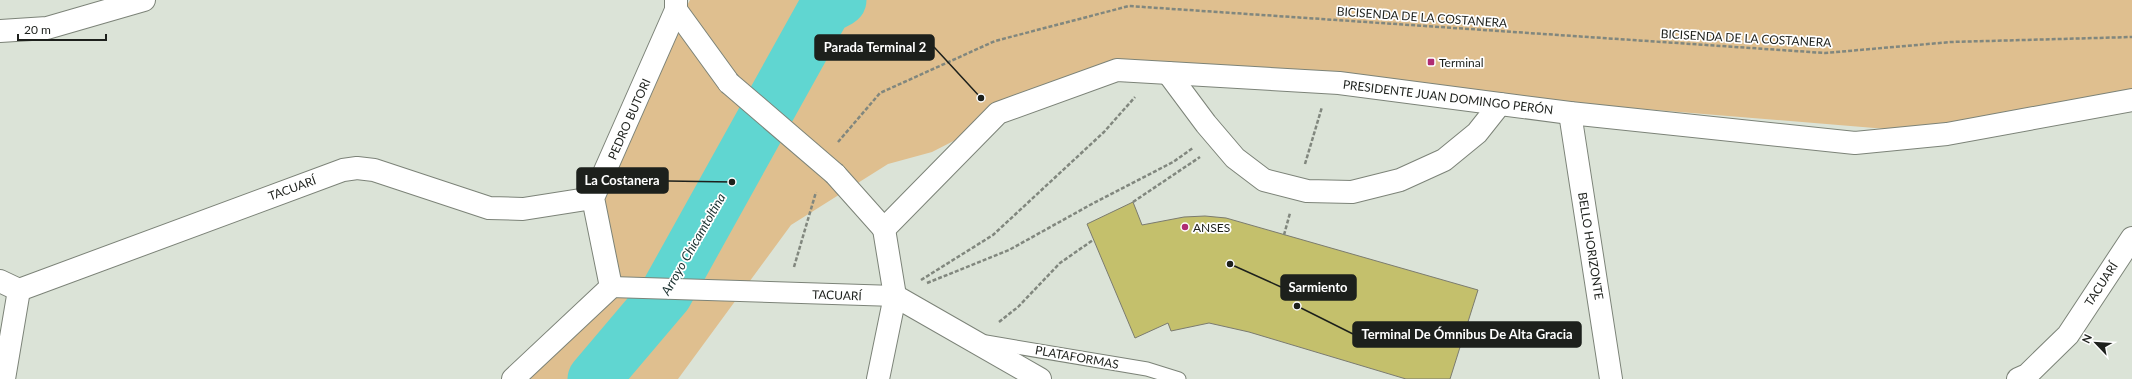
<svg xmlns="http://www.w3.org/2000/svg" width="2132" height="379" viewBox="0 0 2132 379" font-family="Lato,sans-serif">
<rect width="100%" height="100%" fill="#dbe3d7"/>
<!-- green -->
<polygon fill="#dfbf8f" points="690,0 2132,0 2132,97 1947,134 1304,81 1098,67 932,152 888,164 791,225 678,379 510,379 611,287 596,200 646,82"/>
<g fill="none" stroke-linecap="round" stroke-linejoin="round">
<!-- river -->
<polyline stroke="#60d6d1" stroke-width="53" points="594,379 666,294 825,8 840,0"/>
</g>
<!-- building -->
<polygon fill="#c4c06c" stroke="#7b7b6f" points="1133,202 1142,225 1184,217 1205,216 1226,218 1478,290 1450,379 1406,379 1249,332 1209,323 1171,331 1168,323 1135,338 1087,224"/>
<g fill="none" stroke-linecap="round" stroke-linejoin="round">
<defs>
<polyline id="service" points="986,342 1147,369 1179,379"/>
<polyline id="pedestrian" points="611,287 895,296"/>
<g id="minor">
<polyline points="0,31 47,28 144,0"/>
<polyline points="1168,73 1206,124 1235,158 1264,180 1307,191 1352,192 1400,180 1444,160 1477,133 1500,104"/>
<polyline points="1570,113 1611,379"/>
<polyline points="0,281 19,290 343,170 357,168 374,170 489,208 523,209 593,198"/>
<polyline points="895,296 1040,379"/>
<polyline points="4,379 19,290"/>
<polyline points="513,379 611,287 593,198 676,10"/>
<polyline points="2018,379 2027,375 2068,335 2132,238"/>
</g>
<g id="tertiary">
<polyline points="676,0 676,10 729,83"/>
<polyline points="835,174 884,229"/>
<polyline points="884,229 998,113 1117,70 1339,83 1570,113 1855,143 1947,134 2132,100"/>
<polyline points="878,379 895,296 884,229"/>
</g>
</defs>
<!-- service casing -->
<use href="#service" stroke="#7c8378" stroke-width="15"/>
<!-- pedestrian casing -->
<use href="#pedestrian" stroke="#7c8378" stroke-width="22"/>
<!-- minor casing -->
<use href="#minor" stroke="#7c8378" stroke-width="24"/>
<!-- tertiary casing -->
<use href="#tertiary" stroke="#7c8378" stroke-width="24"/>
<!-- path -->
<g stroke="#81877e" stroke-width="2.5" stroke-dasharray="4 2" stroke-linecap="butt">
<polyline points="838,142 880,93 995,41 1129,6 1825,53 1951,42 2132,37"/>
<polyline points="1305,164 1322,107"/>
<polyline points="1133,202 1200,157"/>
<polyline points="1284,235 1290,213"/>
<polyline points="794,267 816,192"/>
<polyline points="921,280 993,235 1104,132 1135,97"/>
<polyline points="927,283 1009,250 1090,205 1173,162 1193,148"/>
<polyline points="999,322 1018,307 1060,263 1093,240"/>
</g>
<!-- service -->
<use href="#service" stroke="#fff" stroke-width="13"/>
<!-- pedestrian -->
<use href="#pedestrian" stroke="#fff" stroke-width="20"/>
<!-- minor -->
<use href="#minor" stroke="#fff" stroke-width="22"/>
<!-- tertiary -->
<use href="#tertiary" stroke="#fff" stroke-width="22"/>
<defs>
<polyline id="tertiary-bridge" points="729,83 835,174"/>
</defs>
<!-- tertiary-bridge casing -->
<use href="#tertiary-bridge" stroke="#7c8378" stroke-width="24" stroke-linecap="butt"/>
<!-- tertiary-bridge -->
<use href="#tertiary-bridge" stroke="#fff" stroke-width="22"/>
</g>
<!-- markers -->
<g fill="#af2b73" stroke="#fff" stroke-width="1.5">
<rect x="1427" y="58" width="8" height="8" rx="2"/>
<circle cx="1185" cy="227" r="4"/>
</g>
<g text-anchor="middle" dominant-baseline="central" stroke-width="3.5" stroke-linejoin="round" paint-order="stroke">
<!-- street labels -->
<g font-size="12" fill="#1d201c" stroke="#fff">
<text transform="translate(1422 17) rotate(4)">BICISENDA DE LA COSTANERA</text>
<text transform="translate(1746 38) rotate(3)">BICISENDA DE LA COSTANERA</text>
<text transform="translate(1448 97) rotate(7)">PRESIDENTE JUAN DOMINGO PERÓN</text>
<text transform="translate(629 119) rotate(-66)">PEDRO BUTORI</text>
<text transform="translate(292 188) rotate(-20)">TACUARÍ</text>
<text transform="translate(1591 246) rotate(81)">BELLO HORIZONTE</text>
<text transform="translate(2101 284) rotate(-57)">TACUARÍ</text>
<text transform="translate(837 295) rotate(2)">TACUARÍ</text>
<text transform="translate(1077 357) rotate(10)">PLATAFORMAS</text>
</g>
<!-- poi labels -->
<g font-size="12" fill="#1d201c" stroke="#fff" text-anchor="start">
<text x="1439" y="62">Terminal</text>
<text x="1193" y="227">ANSES</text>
</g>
<!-- water labels -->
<g font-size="13" font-style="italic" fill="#1b302f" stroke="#fff">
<text transform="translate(693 244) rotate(-60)">Arroyo Chicamtoltina</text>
</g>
</g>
<!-- callouts -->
<path fill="none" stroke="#1d201c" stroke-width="1.5" d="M981 98L934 47M732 182L668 181M1230 264L1281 287M1297 306L1353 334"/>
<g fill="#1d201c" stroke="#fff" stroke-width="1.5">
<circle cx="981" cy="98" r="4"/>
<circle cx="732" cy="182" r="4"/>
<circle cx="1230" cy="264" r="4"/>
<circle cx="1297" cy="306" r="4"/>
</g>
<g fill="#1d201c" stroke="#1d201c" stroke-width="1.5">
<rect x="815" y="35" width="119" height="25" rx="4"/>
<rect x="577" y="168" width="91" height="25" rx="4"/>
<rect x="1281" y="275" width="75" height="25" rx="4"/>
<rect x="1353" y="322" width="228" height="25" rx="4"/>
</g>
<g font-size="13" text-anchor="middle" font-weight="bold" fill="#fff">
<text x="875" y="52">Parada Terminal 2</text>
<text x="622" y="185">La Costanera</text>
<text x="1318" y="292">Sarmiento</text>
<text x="1467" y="339">Terminal De Ómnibus De Alta Gracia</text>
</g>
<!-- north arrow -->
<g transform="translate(2096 343) rotate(295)" stroke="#ffffff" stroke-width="3" paint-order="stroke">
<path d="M0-3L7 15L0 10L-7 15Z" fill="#1d201c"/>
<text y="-6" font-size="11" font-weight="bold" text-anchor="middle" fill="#1d201c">N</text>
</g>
<!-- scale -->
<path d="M18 34v6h88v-6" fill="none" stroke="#1d201c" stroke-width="2"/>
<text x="24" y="34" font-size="12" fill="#1d201c" stroke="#ffffff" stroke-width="3" paint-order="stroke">20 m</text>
</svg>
